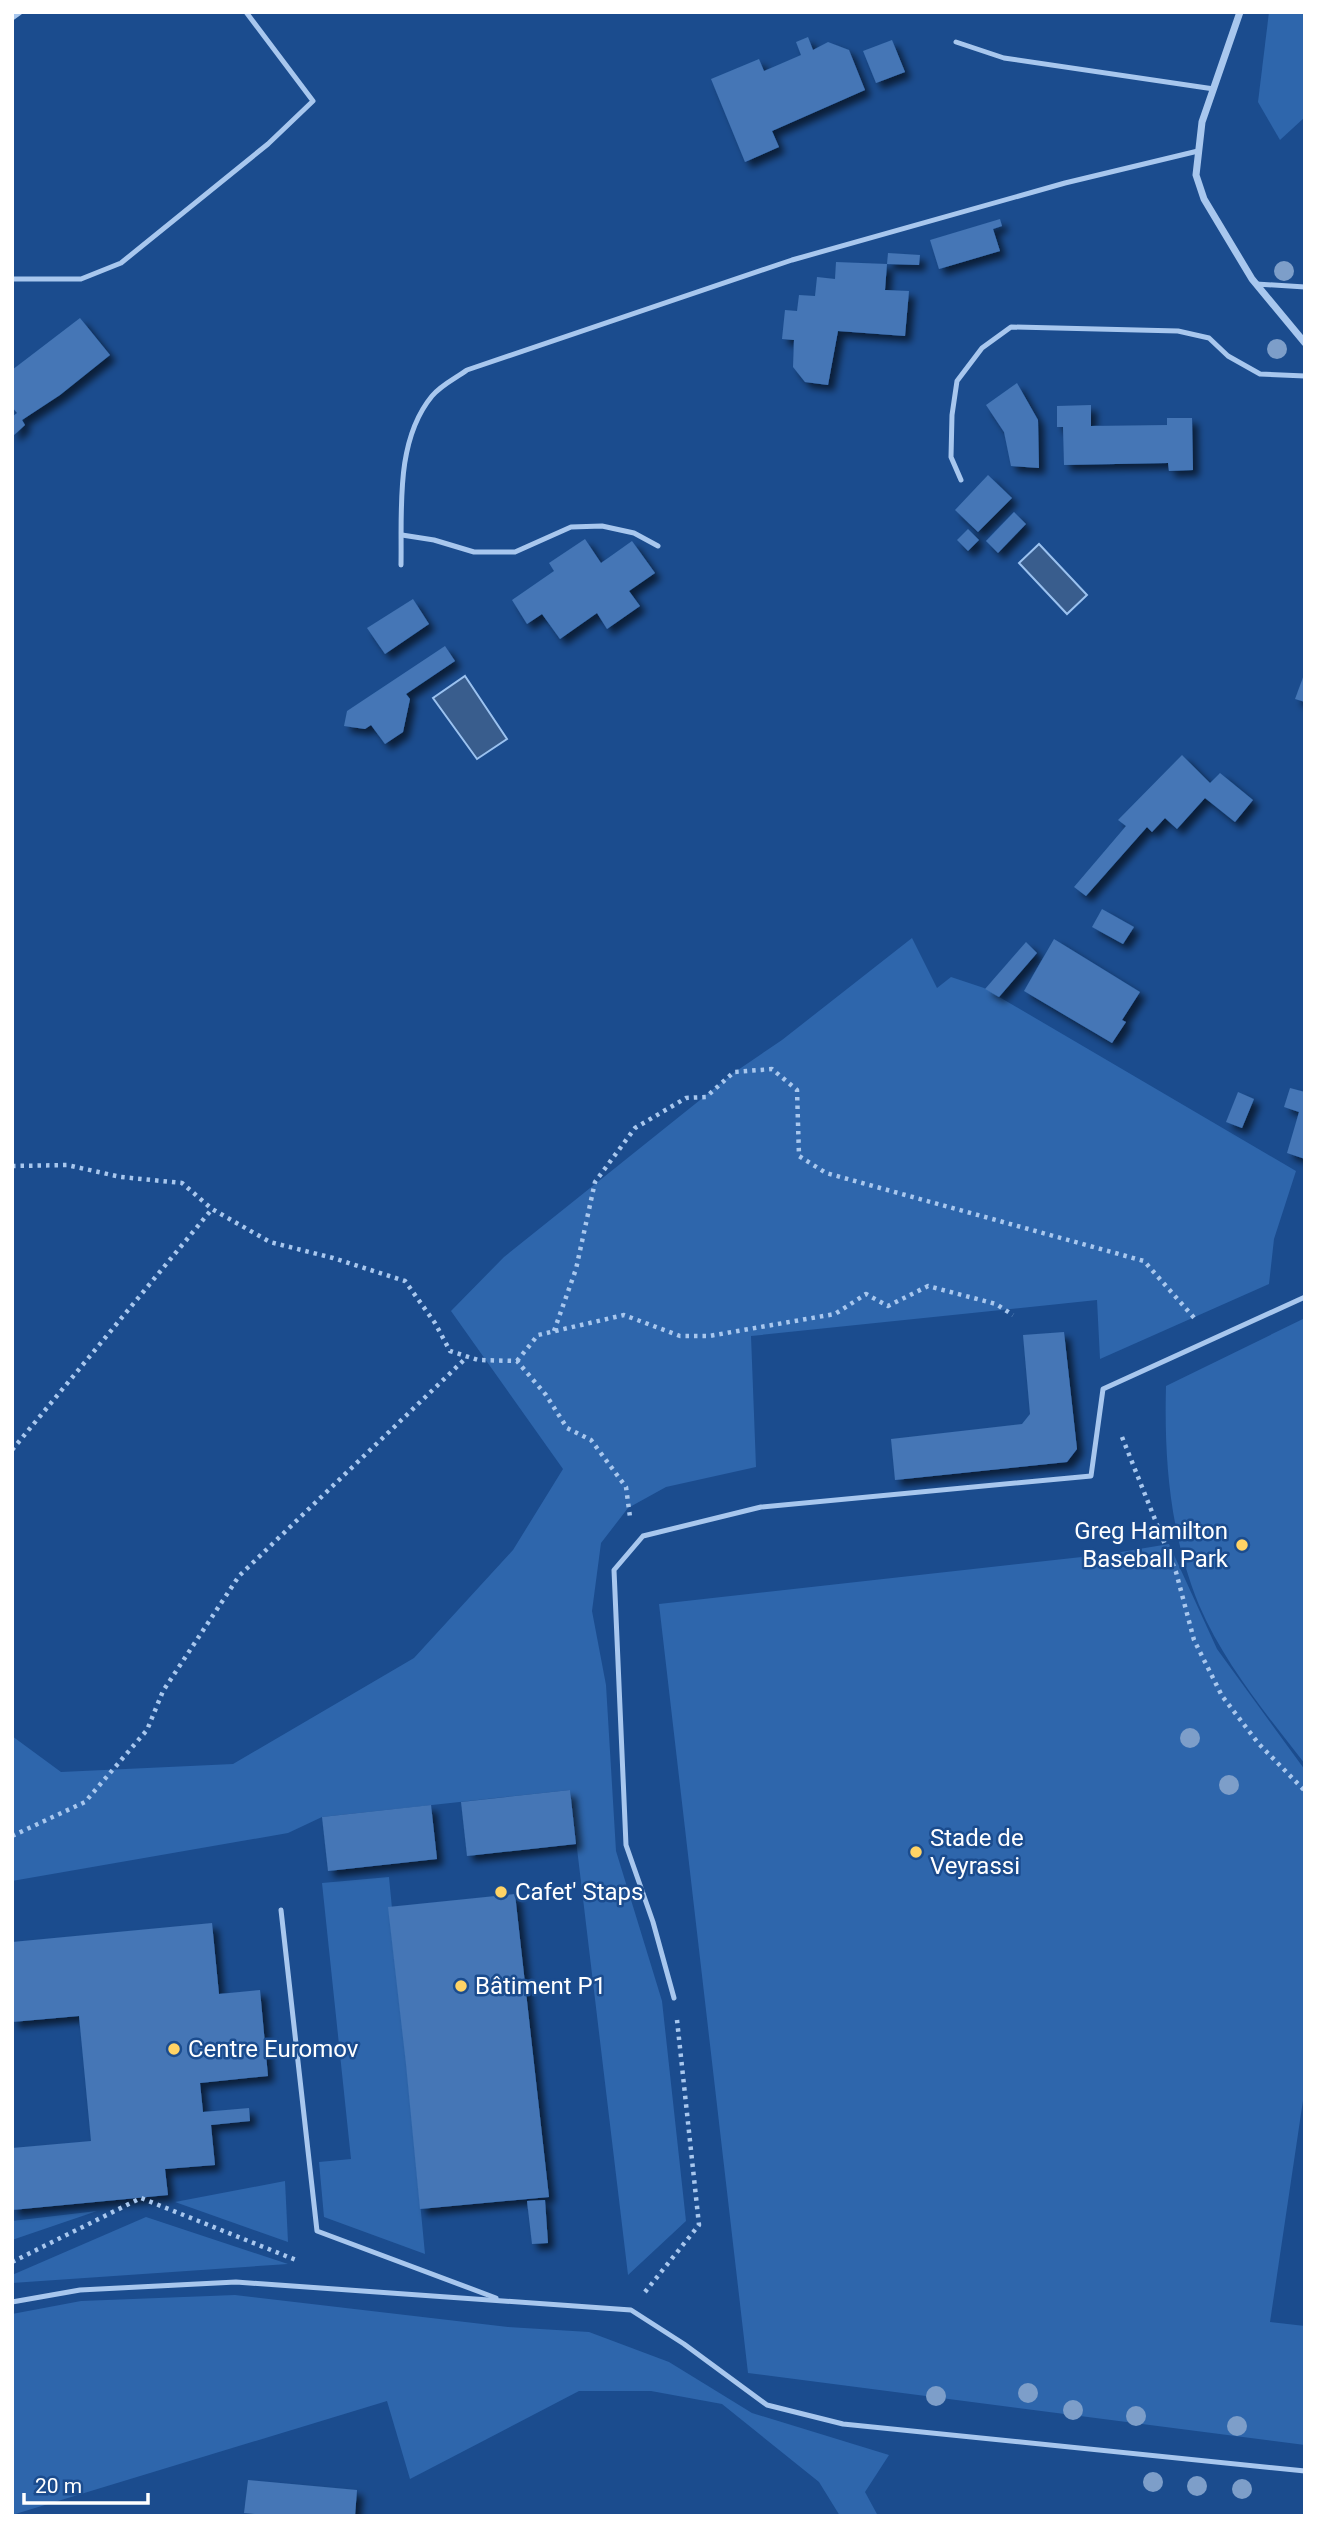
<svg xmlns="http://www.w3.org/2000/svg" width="1317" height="2528" viewBox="0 0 1317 2528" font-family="Roboto,sans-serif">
<defs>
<filter id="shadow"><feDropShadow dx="6" dy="6" stdDeviation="3.5" flood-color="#0009"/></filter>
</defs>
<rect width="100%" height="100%" fill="#1b4c8e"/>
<!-- green -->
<g fill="#2e66ac">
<polygon points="1269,12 1305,12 1305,117 1280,140 1258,102"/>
<polygon points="912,938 937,988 951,977 984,988 1296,1171 1274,1239 1269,1284 1100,1359 1097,1300 751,1336 756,1467 666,1487 628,1508 601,1543 592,1611 606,1685 616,1851 662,2001 686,2221 628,2275 570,1790 322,1817 288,1833 12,1881 12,1736 61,1772 233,1764 414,1658 513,1550 563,1469 451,1311 504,1257 735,1072 782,1040"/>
<path d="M1305 1318V1764C1266 1714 1224 1663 1199 1605 1170 1534 1164 1461 1166 1386Z"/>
<polygon points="1169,1544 1217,1649 1305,1770 1305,2087 1270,2322 1305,2326 1305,2445 748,2373 659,1604 1109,1554"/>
<polygon points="389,1877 425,2254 324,2217 319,2162 351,2159 322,1883"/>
<polygon points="285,2181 288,2242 175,2202"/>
<polygon points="97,2211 12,2240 12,2221"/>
<polygon points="146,2217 288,2264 12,2283 12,2275"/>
<polygon points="235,2295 508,2327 589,2332 669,2362 752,2413 889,2455 865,2492 878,2516 840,2516 819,2482 722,2404 651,2391 579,2391 410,2479 387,2401 12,2515 12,2314 81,2301"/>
</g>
<!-- water -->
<g fill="#395d8d" stroke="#9bc2f0" stroke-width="2">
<polygon points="1039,544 1087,595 1067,614 1019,563"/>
<polygon points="465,676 507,739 477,759 433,698"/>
</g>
<!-- building -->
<g fill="#4476b6" filter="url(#shadow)">
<polygon points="808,37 813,50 828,42 849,50 865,90 772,131 779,147 745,162 711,79 759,59 764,71 801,55 796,42"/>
<polygon points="892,40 905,72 876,83 863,51"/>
<polygon points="1000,219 1002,226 993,229 1000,251 939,269 930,240"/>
<polygon points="888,253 920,255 919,265 887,264 885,290 909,291 905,336 838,331 828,385 805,382 793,367 794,340 782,339 785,310 797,311 799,295 815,296 817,277 835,279 836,262 887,264"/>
<polygon points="80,318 110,355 60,395 22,420 25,425 13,436 12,417 17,413 12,407 12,370"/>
<polygon points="1017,383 1038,420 1039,468 1011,466 1004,432 986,405"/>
<polygon points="1091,405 1091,426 1167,425 1167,418 1192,418 1193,470 1169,471 1168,463 1064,465 1063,427 1057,427 1057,406"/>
<polygon points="988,475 1012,498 978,532 955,510"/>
<polygon points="1014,512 1026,524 998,553 986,541"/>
<polygon points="968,529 979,540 968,551 957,540"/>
<polygon points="585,539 601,563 632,541 655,573 629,591 640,606 607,629 597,613 560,639 542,614 527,624 512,600 554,571 549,563"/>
<polygon points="413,599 429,624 385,654 367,628"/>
<polygon points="445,646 455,661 406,694 410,699 403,732 385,744 371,725 365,729 344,726 347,711"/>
<polygon points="1305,672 1305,702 1295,699"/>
<polygon points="1182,755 1210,783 1220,773 1253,800 1235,822 1205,798 1177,829 1165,818 1152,832 1147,827 1086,896 1074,887 1126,826 1118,820"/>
<polygon points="1102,909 1134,927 1123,944 1092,927"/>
<polygon points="1054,939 1140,992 1122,1020 1126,1022 1112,1043 1024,991"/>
<polygon points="1026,942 1037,953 999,997 985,989"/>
<polygon points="1290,1088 1305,1092 1305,1159 1287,1153 1299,1112 1284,1107"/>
<polygon points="1238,1092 1254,1099 1242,1128 1226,1122"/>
<polygon points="1064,1332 1077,1449 1067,1462 895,1480 891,1439 1022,1424 1030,1414 1023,1335"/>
<polygon points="570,1790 576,1844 467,1856 461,1802"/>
<polygon points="431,1805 437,1859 328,1871 322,1817"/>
<polygon points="515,1894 549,2197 420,2209 406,2064 388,1907"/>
<polygon points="212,1923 219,1994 260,1990 268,2076 200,2083 203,2112 249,2108 250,2121 211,2125 215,2165 165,2169 168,2195 12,2210 12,2148 91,2141 79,2016 12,2022 12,1942"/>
<polygon points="545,2200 548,2243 532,2244 527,2201"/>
<polygon points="248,2480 357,2490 355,2516 273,2516 244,2513"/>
</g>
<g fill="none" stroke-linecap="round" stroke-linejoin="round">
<!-- path -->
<g stroke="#a8c7ee" stroke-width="4.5" stroke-dasharray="3.5 5" stroke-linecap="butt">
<polyline points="12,1166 67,1165 121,1177 182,1183 212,1209 270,1242 333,1258 405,1281 435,1323 450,1351 478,1360 517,1361 546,1395 567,1428 591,1440 626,1487 630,1517"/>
<polyline points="554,1331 576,1269 595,1182 635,1128 686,1098 706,1097 734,1072 772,1069 797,1090 799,1156 826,1173 1144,1261 1196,1320"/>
<polyline points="517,1361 538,1335 624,1315 680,1336 709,1336 835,1314 866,1294 888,1306 928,1286 996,1304 1013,1315"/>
<polyline points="1122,1437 1176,1572 1194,1640 1222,1696 1258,1743 1305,1791"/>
<polyline points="12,1450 212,1209"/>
<polyline points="12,1836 85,1802 147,1730 163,1691 239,1576 467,1357"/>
<polyline points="12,2262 141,2198 296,2260"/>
<polyline points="645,2292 699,2225 677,2020"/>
</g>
<!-- lane -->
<g stroke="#a8c7ee" stroke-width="5">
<polyline points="956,42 1004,58 1214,89"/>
<polyline points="12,279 81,279 121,263 268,144 313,101 246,12"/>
<polyline points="1256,284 1305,287"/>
<polyline points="961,480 951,457 952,415 957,381 982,348 1011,327 1178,331 1209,338 1228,356 1260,374 1305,376"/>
<polyline points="402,535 434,540 474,552 515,552 571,527 602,526 634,533 658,546"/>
<path d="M401 565C402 510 395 441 432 396 441 385 456 378 467 370L792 260 1065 183 1198 151"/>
<polyline points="281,1910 317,2231 496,2298"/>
<polyline points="674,1998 653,1922 626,1845 614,1570 643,1536 761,1507 1091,1476 1103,1389 1305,1297"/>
<polyline points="12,2302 80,2290 236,2282 631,2310 684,2344 767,2405 843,2424 1305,2471"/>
</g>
<!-- street -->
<g stroke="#a8c7ee" stroke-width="7">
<polyline points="1240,12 1202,122 1196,175 1204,199 1252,279 1305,343"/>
<polyline points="12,17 19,12"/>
</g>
</g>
<!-- trees -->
<g fill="#7d9ec9">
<circle cx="1284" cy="271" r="10"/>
<circle cx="1277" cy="349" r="10"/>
<circle cx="1190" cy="1738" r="10"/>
<circle cx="1229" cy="1785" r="10"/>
<circle cx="1028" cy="2393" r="10"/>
<circle cx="936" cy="2396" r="10"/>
<circle cx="1073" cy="2410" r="10"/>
<circle cx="1136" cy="2416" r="10"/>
<circle cx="1237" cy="2426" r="10"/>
<circle cx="1153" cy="2482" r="10"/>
<circle cx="1197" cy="2486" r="10"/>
<circle cx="1242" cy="2489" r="10"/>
</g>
<!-- markers -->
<g fill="#ffd365" stroke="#1b4c8e" stroke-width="2.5">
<circle cx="1242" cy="1545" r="7"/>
<circle cx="916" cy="1852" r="7"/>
<circle cx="501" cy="1892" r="7"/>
<circle cx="461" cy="1986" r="7"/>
<circle cx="174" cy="2049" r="7"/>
</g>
<g text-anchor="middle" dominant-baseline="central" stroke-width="5" stroke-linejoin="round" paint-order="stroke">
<!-- poi labels -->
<g font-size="24" fill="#fff" stroke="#1b4c8e" text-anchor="start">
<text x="1228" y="1531" text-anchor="end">Greg Hamilton<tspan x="1228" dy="28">Baseball Park</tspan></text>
<text x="930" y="1838">Stade de<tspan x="930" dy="28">Veyrassi</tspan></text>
<text x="515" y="1892">Cafet' Staps</text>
<text x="475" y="1986">Bâtiment P1</text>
<text x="188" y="2049">Centre Euromov</text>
</g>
</g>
<!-- border -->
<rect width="1317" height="2528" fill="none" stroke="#ffffff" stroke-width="28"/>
<!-- scale -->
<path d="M24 2493v10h124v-10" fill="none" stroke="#ffffff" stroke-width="3.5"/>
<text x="35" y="2493" font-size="21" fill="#ffffff" stroke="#1b4c8e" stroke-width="5" paint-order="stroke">20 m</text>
</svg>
